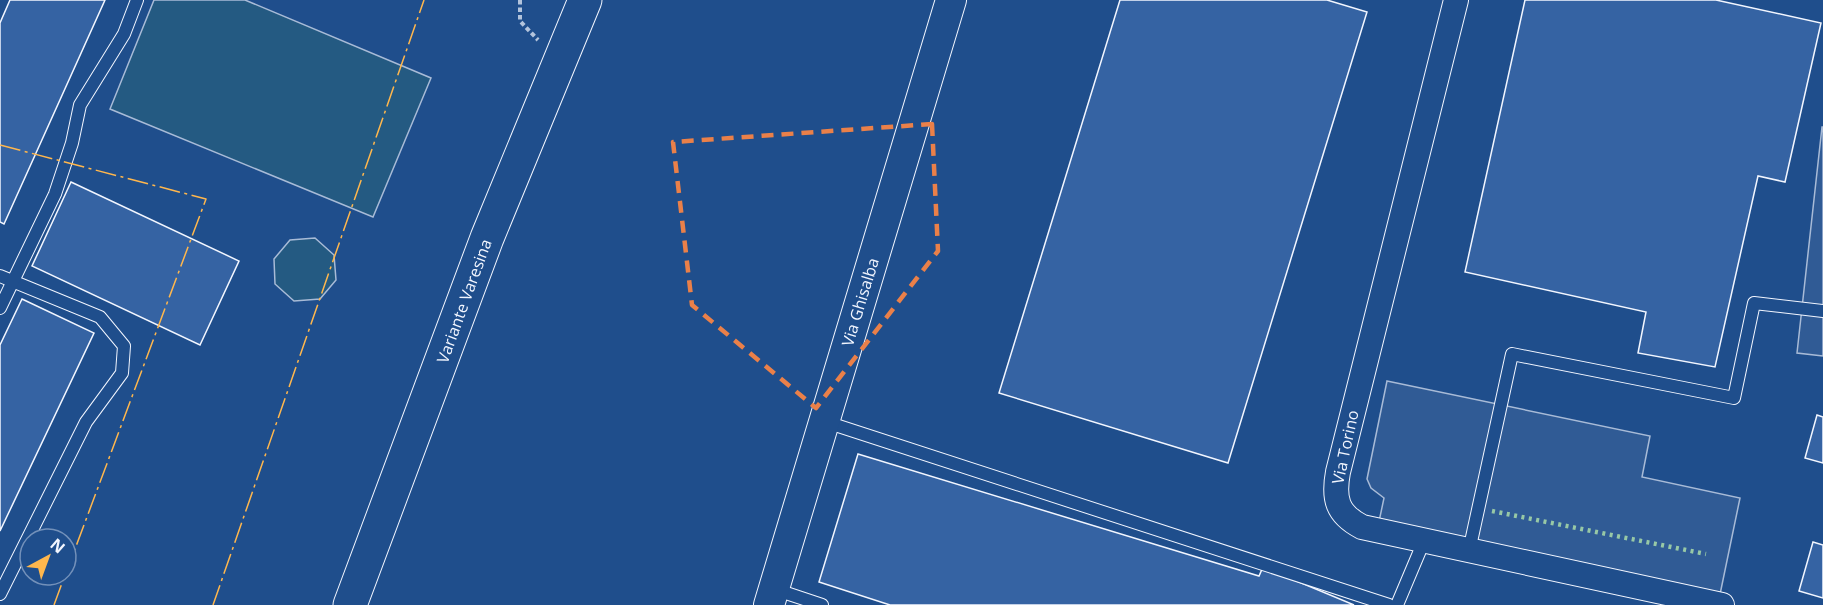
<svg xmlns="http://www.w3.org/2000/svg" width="1823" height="605" viewBox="0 0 1823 605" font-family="'Open Sans',sans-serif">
<rect width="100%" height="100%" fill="#1f4e8c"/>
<!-- green -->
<g fill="#245a82" stroke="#a8bbd7" stroke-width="1.5">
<polygon points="154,0 245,0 431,78 373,217 110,109"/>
<polygon points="315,238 334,255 336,280 320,299 294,301 275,284 274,259 290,240"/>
</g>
<!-- parking -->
<g fill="#305b95" stroke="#a8bbd7" stroke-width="1.5">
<polygon points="1822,127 1823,127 1823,356 1797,353"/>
<polygon points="1387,381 1650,436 1642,477 1740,498 1718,604 1377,531 1384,498 1371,488 1367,479"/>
</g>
<!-- building -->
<g fill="#3563a3" stroke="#f2f6ff" stroke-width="1.5">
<polygon points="10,0 105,0 4,224 0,222 0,23"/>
<polygon points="1120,0 1327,0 1367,12 1228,463 999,393"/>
<polygon points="1525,0 1716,0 1821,23 1785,182 1758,176 1715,367 1638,353 1646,312 1465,272"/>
<polygon points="71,182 239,261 200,345 32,266"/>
<polygon points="22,299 94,333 0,531 0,345"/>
<polygon points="1817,415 1823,417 1823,463 1805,458"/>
<polygon points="858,454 1259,576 1263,567 1354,605 890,605 819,582"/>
<polygon points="1813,542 1823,545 1823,598 1799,591"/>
</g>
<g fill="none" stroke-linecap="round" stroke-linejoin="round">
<defs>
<g id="service">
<polyline points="0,276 100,317 124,346 122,373 86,422 0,594"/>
<polyline points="0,308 55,194 72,143 80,105 124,34 137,0"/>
<polyline points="823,421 1389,605"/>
<polyline points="1469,551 1512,354 1734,398 1754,303 1823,311"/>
<polyline points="774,589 822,605"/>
<polyline points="1397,605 1424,541"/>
</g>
<path id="minor" d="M1456 0 1338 472C1333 499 1337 514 1362 527L1722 605"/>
<polyline id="tertiary" points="769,605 951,0"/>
<polyline id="primary" points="350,605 487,238 585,0"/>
</defs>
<!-- service casing -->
<use href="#service" stroke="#f2f6ff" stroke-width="14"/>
<!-- minor casing -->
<use href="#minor" stroke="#f2f6ff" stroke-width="26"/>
<!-- tertiary casing -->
<use href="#tertiary" stroke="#f2f6ff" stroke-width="32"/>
<!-- primary casing -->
<use href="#primary" stroke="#f2f6ff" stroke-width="35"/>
<!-- path -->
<polyline stroke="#b3c4dc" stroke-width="4" stroke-dasharray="4.5 3" stroke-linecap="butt" points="520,0 520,21 538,40"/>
<!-- service -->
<use href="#service" stroke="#1f4e8c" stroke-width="12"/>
<!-- minor -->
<use href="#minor" stroke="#1f4e8c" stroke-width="24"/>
<!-- tertiary -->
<use href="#tertiary" stroke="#1f4e8c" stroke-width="30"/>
<!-- primary -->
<use href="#primary" stroke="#1f4e8c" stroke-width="33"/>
<!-- hedge -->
<polyline stroke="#97c8a6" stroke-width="4.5" stroke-dasharray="3 4.5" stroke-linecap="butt" points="1492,511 1706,554"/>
<!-- power -->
<g stroke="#ffb74d" stroke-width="1.5" stroke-dasharray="21 4.5 3 4.5" stroke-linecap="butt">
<polyline points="0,145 206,199 66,573"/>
<polyline points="54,605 65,575"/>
<polyline points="213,605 424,0"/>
</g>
</g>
<!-- marked area -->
<path fill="none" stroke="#ea8049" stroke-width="4.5" stroke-dasharray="12 8" stroke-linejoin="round" d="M932 124 938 251 816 408 692 305 673 142Z"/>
<g text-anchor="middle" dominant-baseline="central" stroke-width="4.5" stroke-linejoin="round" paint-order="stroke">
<!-- street labels -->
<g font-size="16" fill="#f2f6ff" stroke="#1f4e8c">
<text transform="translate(464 301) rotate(-70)">Variante Varesina</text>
<text transform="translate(860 302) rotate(-73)">Via Ghisalba</text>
<text transform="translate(1345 447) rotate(-78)">Via Torino</text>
</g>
</g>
<!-- north arrow -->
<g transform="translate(48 557) rotate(41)"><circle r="28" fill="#1f4e8c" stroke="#7391ba" stroke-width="1.5"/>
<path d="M0-4.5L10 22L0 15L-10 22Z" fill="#ffb74d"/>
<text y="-9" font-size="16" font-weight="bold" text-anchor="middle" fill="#f2f6ff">N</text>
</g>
</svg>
